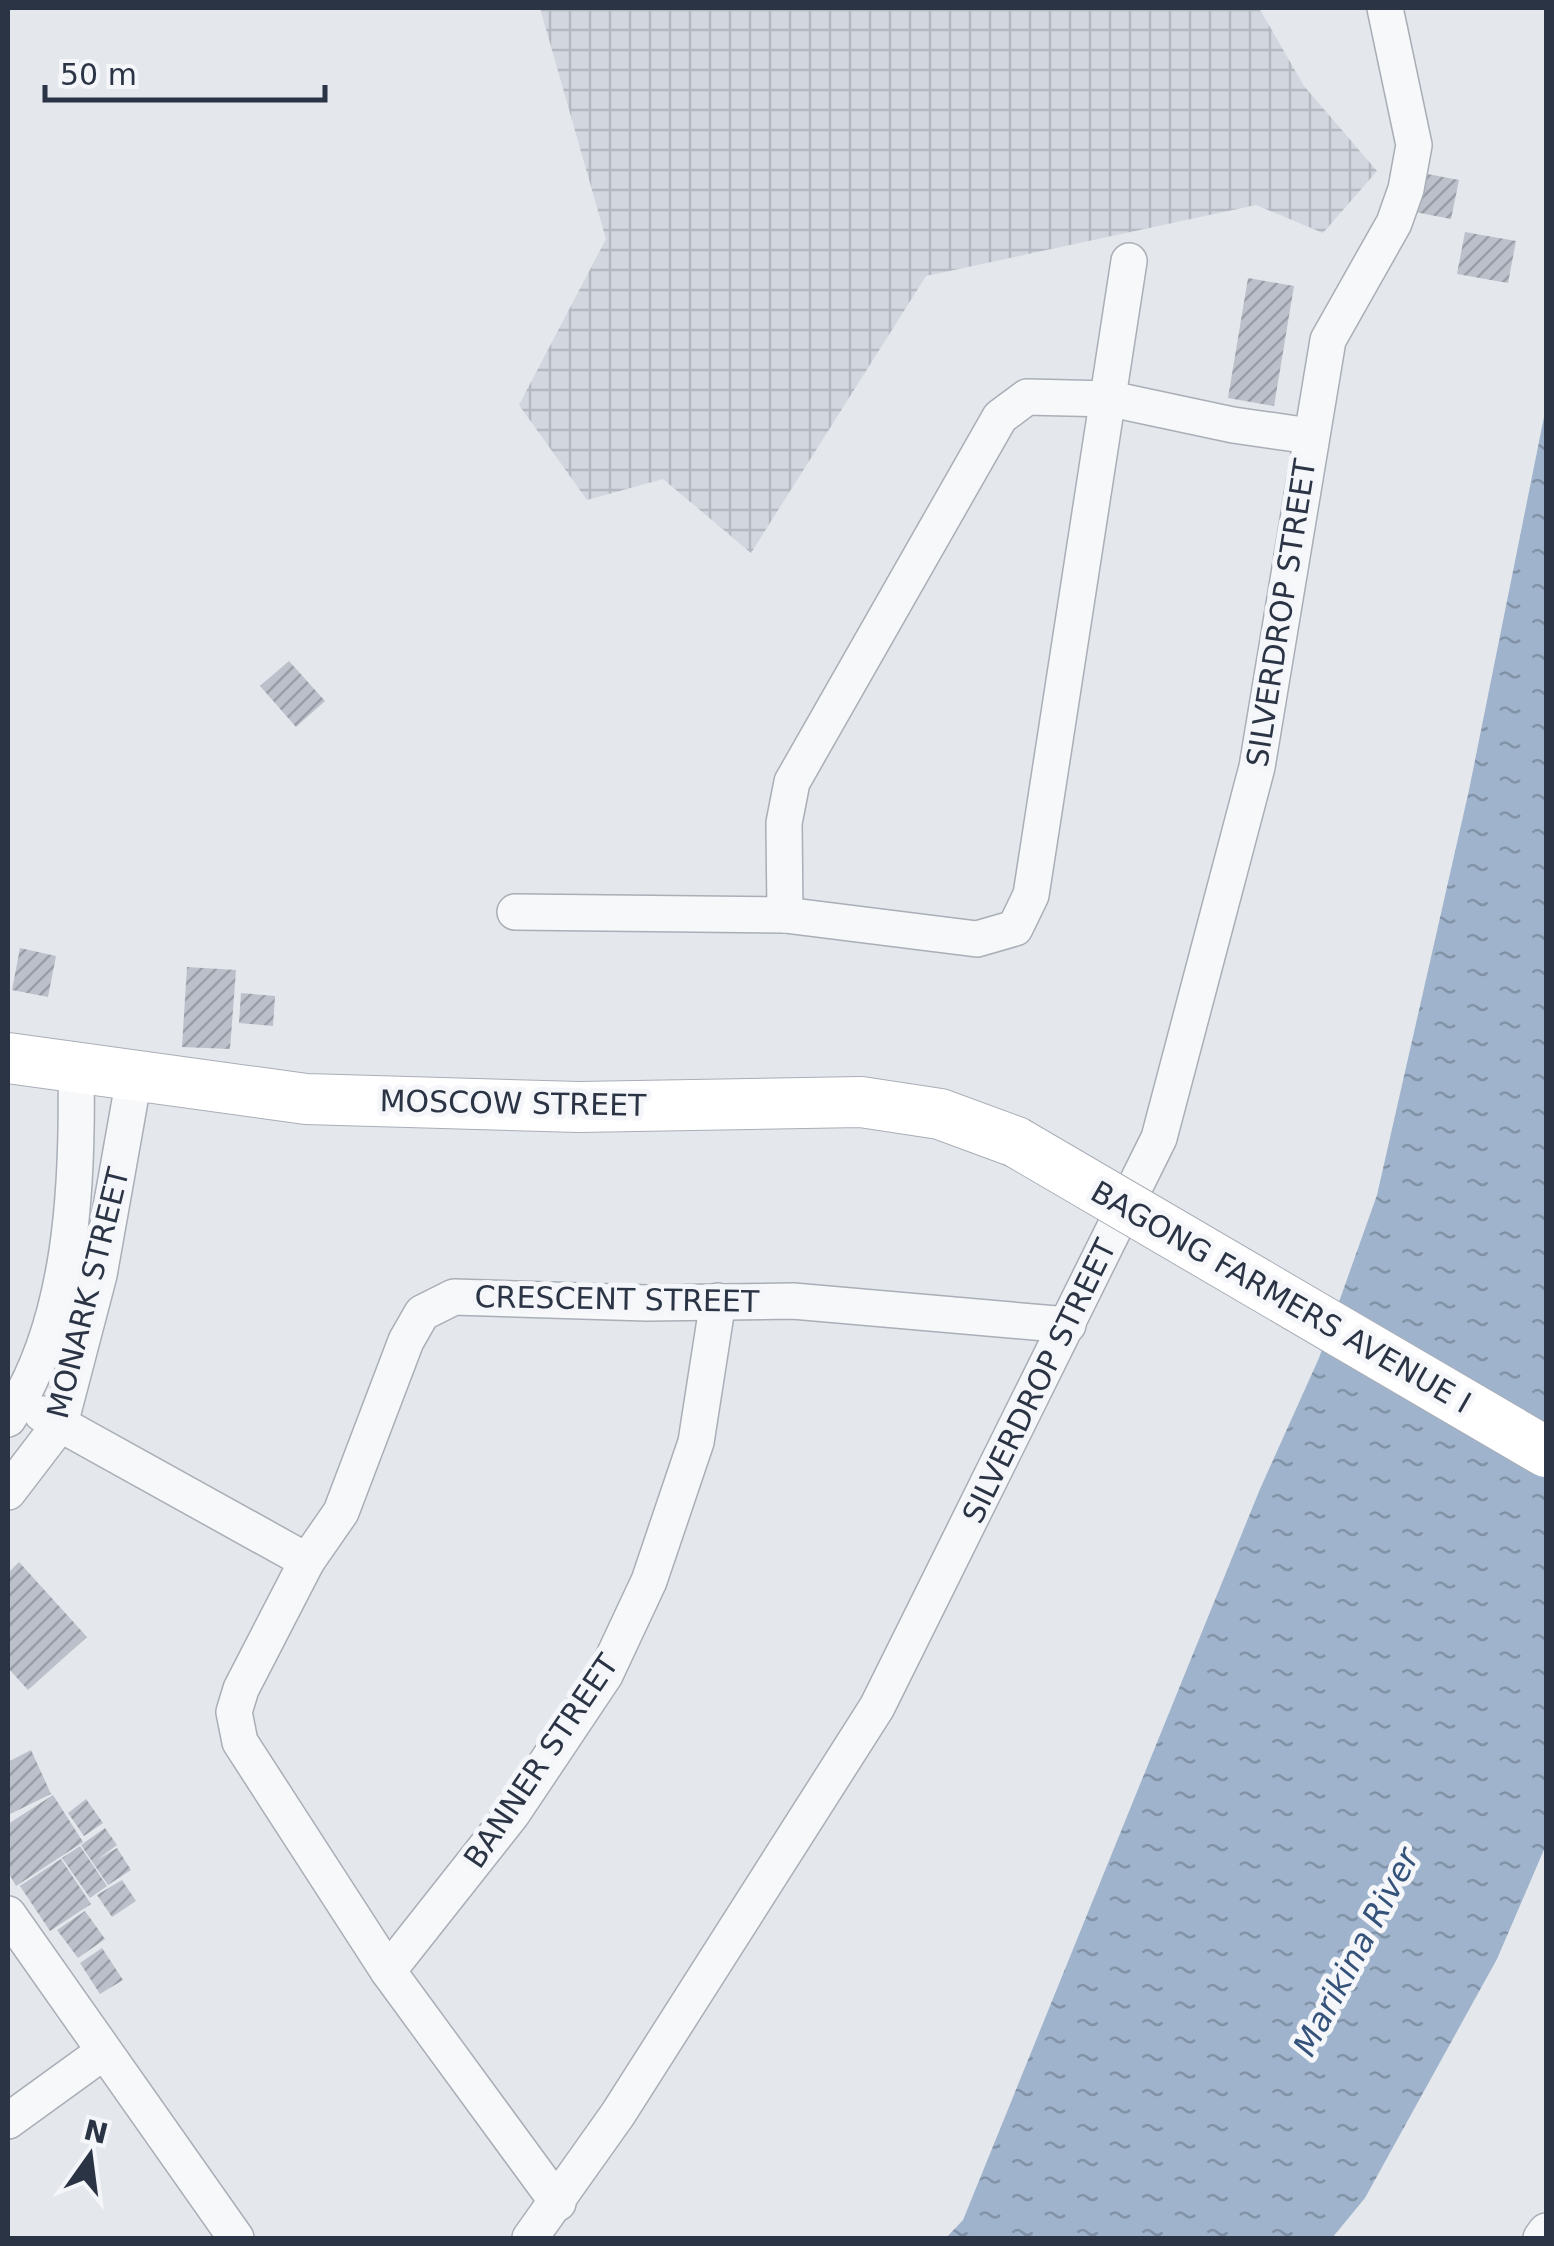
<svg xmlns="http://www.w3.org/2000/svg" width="1554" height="2246" viewBox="0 0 1554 2246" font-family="'DejaVu Sans',sans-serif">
<defs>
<pattern id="industrial-grid" width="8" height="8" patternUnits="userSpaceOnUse" patternTransform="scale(2.5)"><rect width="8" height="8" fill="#d2d6de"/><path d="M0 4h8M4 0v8" fill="none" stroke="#b4b8c0"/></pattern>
<pattern id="water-ripples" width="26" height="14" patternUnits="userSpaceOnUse" patternTransform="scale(2.5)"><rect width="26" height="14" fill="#9fb4cc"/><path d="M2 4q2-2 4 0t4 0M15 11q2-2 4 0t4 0" fill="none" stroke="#8293a7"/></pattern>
<pattern id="building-hatch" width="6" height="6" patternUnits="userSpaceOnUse" patternTransform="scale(2.5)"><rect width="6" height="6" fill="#bbc0ca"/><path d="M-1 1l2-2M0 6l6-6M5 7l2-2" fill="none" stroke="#989da6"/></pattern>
</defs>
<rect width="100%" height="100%" fill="#e4e7ec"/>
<!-- industrial -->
<polygon fill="url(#industrial-grid)" points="540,8 1259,8 1304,86 1377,171 1323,233 1256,205 926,276 751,553 663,479 587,500 519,405 606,239"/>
<!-- water -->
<polygon fill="url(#water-ripples)" points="1546,407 1546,1845 1497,1959 1365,2198 1332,2238 946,2238 963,2220 1260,1489 1319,1358 1377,1195 1469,790"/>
<!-- building -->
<g fill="url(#building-hatch)">
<polygon points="1422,173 1459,180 1451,219 1415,212"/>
<polygon points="1465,232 1516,241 1508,283 1457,274"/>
<polygon points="1248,278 1294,286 1274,406 1228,398"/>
<polygon points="289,661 325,701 296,727 260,686"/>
<polygon points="20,948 56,956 48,997 12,990"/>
<polygon points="187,967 236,970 230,1049 182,1047"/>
<polygon points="241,993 275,996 273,1026 239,1023"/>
<polygon points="19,1562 87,1637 28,1690 8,1668 8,1573"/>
<polygon points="31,1750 51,1794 8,1815 8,1762"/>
<polygon points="53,1795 83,1842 16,1886 8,1872 8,1824"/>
<polygon points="86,1799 103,1823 84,1836 68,1813"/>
<polygon points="105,1828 117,1845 97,1860 117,1848 131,1870 108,1885 81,1845"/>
<polygon points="80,1846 107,1886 90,1898 62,1858"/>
<polygon points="61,1859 91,1904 50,1931 20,1886"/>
<polygon points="122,1880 136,1901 112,1917 97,1895"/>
<polygon points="85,1911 105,1939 78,1958 57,1930"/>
<polygon points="102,1948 123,1980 100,1994 80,1963"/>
</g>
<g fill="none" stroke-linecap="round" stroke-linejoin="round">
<defs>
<g id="street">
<polyline points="515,912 785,915 977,939 1015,928 1031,895 1129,261"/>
<polyline points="785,915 784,823 792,782 1000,417 1027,397 1111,399 1233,425 1310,436"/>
<polyline points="42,1414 307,1561"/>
<path d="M8 1419C73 1323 78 1182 76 1070"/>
<polyline points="8,1492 60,1424 99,1275 134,1078"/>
<polyline points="8,1914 236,2238"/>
<polyline points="388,1971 512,1814 605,1675 649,1581 696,1442 718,1301"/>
<polyline points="8,2121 102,2053"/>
<polyline points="558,2203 388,1971 240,1742 234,1712 241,1689 307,1561 341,1512 406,1341 422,1313 454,1297 647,1303 793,1301 1068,1325"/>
<polyline points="530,2238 618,2114 877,1707 1159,1138 1257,767 1328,340 1394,223 1406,189 1414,145 1385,8"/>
<polyline points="1541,2238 1546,2231"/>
</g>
<polyline id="secondary" points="8,1058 306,1099 579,1107 861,1102 940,1114 1016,1142"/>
</defs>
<!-- street casing -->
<use href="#street" stroke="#a9aeb7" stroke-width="38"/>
<!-- secondary casing -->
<use href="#secondary" stroke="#a9aeb7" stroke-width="52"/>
<!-- street -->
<use href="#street" stroke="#f7f8fa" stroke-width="35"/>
<!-- secondary -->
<use href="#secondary" stroke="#fff" stroke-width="50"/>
<defs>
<polyline id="secondary-bridge" points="1016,1142 1546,1452"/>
</defs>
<!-- secondary-bridge casing -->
<use href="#secondary-bridge" stroke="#a9aeb7" stroke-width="52" stroke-linecap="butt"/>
<!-- secondary-bridge -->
<use href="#secondary-bridge" stroke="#fff" stroke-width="50"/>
</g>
<g text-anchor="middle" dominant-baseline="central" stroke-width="10" stroke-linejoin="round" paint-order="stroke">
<!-- street labels -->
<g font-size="30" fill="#2b3445" stroke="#f4f6f9">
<text transform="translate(1281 613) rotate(-81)">SILVERDROP STREET</text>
<text transform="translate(513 1103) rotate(1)">MOSCOW STREET</text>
<text transform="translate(88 1293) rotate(-76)">MONARK STREET</text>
<text transform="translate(1281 1297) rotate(30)">BAGONG FARMERS AVENUE I</text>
<text transform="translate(617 1299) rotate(1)">CRESCENT STREET</text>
<text transform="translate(1039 1381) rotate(-64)">SILVERDROP STREET</text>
<text transform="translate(541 1761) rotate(-56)">BANNER STREET</text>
</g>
<!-- water labels -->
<g font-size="32" font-style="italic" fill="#34527a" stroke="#f4f6f9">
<text transform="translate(1356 1952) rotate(-62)">Marikina River</text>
</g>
</g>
<!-- border -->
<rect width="1554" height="2246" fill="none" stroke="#2b3445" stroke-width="20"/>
<!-- north arrow -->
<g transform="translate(90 2156) rotate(14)" stroke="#f4f6f9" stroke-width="8" paint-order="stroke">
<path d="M0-8L18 38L0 25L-18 38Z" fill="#2b3445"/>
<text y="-15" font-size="28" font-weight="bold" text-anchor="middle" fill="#2b3445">N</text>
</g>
<!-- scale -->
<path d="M45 85v15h280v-15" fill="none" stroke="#2b3445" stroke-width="5"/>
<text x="60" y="85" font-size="30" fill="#2b3445" stroke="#f4f6f9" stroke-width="8" paint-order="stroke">50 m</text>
</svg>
